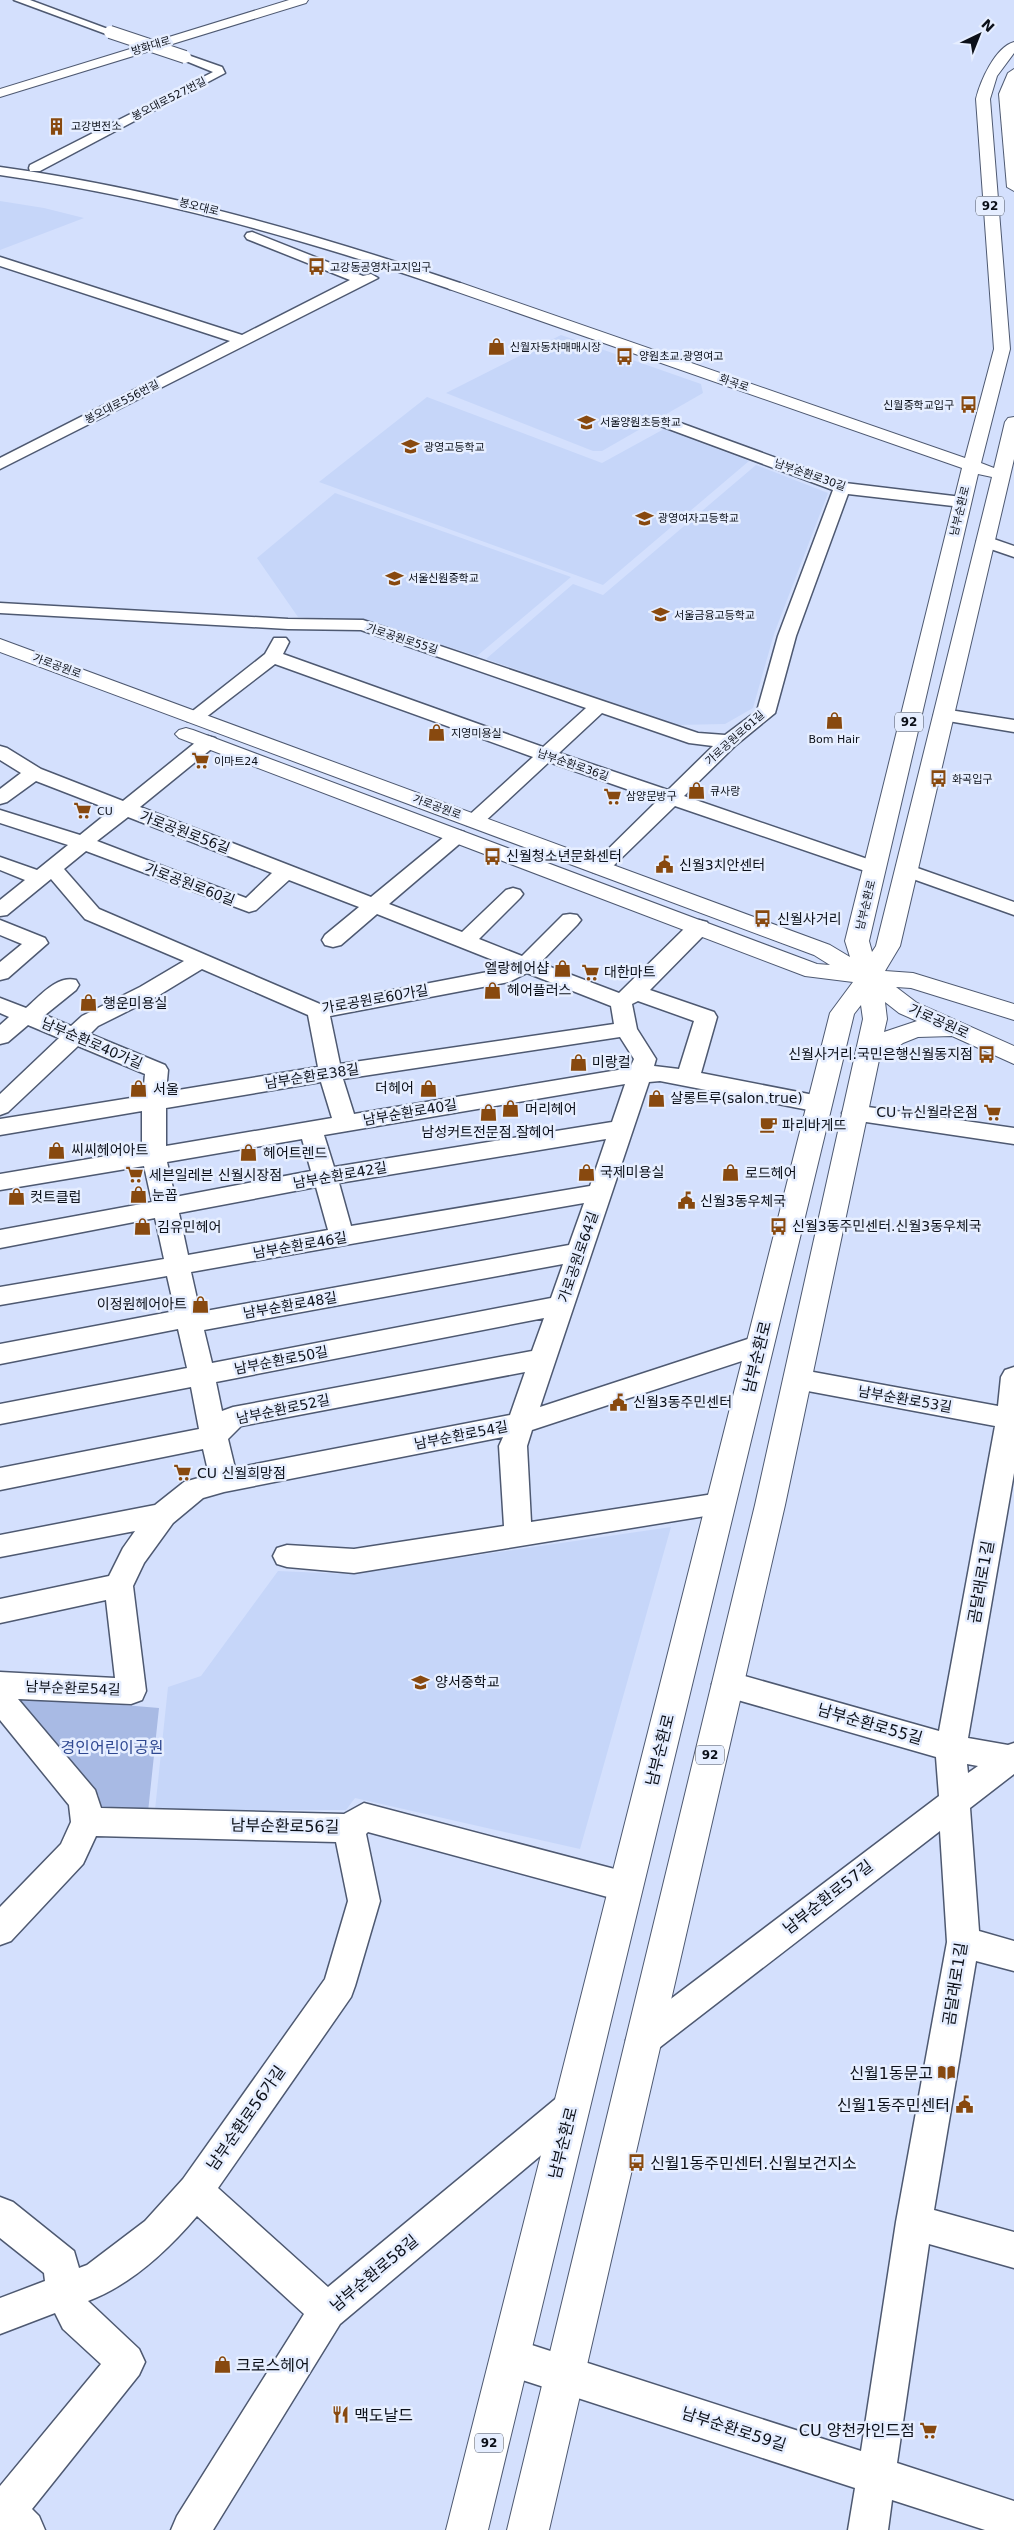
<svg xmlns="http://www.w3.org/2000/svg" width="1014" height="2530" viewBox="0 0 1014 2530" font-family="'DejaVu Sans','Noto Sans KR',sans-serif">
<rect width="100%" height="100%" fill="#d4e0fd"/>
<!-- built -->
<g fill="#c6d6f9">
<polygon points="0,201 44,208 84,218 0,250"/>
<polygon points="561,335 701,384 703,393 602,451 593,451 446,393"/>
<polygon points="427,397 602,463 664,429 749,461 603,585 319,482"/>
<polygon points="756,465 828,493 774,634 753,708 725,724 677,725 486,659 573,584 603,595"/>
<polygon points="335,493 571,577 477,656 365,620 298,617 257,558"/>
<polygon points="671,1527 580,1849 355,1798 346,1810 155,1810 168,1687 201,1676 278,1571 348,1574"/>
</g>
<!-- green -->
<polygon fill="#a8bae4" points="16,1696 159,1708 148,1812 99,1811 99,1796 15,1700"/>
<g fill="none" stroke-linecap="round" stroke-linejoin="round">
<defs>
<g id="minor">
<polygon points="14,0 30,0 116,32 114,34 106,34"/>
<polygon points="185,54 222,67 225,73 40,171 30,171 29,168 30,165 213,72 181,59 181,55"/>
<path d="M0 167C158 189 309 232 460 283L462 286 460 289H450C302 238 155 197 0 175Z"/>
<polygon points="252,232 363,276 371,274 378,278 0,469 0,458 230,341 0,266 0,257 242,335 350,280 247,239 245,236 247,233"/>
<path d="M664 417 845 483 962 497 970 502 962 507 848 494 796 636 775 713 736 745 684 796 882 864 885 868 882 872 875 874 868 872 675 806 607 872 600 874 593 872 590 868 593 864 658 800 549 762 481 825H467L464 821 467 817 533 757 275 664 201 721H187L185 717 265 654 274 638H286L289 642 283 654 543 747 586 708 361 630 288 629 0 613V603L288 619 363 620 698 733 725 735 757 711 778 636 833 490 658 425 656 422ZM602 713 689 743 713 746 668 790 559 753Z"/>
<polygon points="985,536 1014,546 1014,557 979,545 977,541 979,537"/>
<polygon points="943,709 1014,720 1014,732 936,719 934,715 936,711"/>
<path d="M208 736 215 738 218 742 215 746 140 807 371 897 450 832 457 830 464 832 467 836 464 840 389 904 462 932 506 890 513 888 520 890 523 894 520 898 479 939 522 956 563 915 570 914 577 915 581 920 577 925 540 963 619 993 691 922 699 920 707 922 710 927 707 932 650 990 714 1012 717 1017 701 1073 819 1096 827 1099 831 1104 827 1109 819 1112 660 1081 649 1082 540 1407 760 1335 769 1338 773 1345 769 1352 532 1430 527 1446 531 1522 720 1493 730 1496 734 1504 730 1512 354 1573 287 1567 277 1564 273 1556 277 1548 287 1545 354 1549 504 1526 499 1446 503 1437 224 1492 203 1498 173 1523 144 1563 133 1586 146 1691 142 1700 131 1704 18 1699 95 1790 101 1808 344 1814 364 1803 626 1872 637 1877 642 1887 637 1897 626 1902 368 1832 366 1834 380 1901 355 1986 351 1997 218 2188 328 2287 559 2096 571 2091 583 2096 588 2108 583 2120 340 2324 213 2530H171L177 2516 304 2314 197 2216C167 2251 131 2285 88 2301L139 2349 145 2362 139 2375 32 2509 39 2516 45 2530H0V2486L101 2364 63 2329 55 2313 0 2334V2298L45 2281 44 2273 0 2238V2197L13 2202 74 2251 79 2268 87 2265 145 2221 183 2179 325 1979 348 1901 336 1842 96 1836 83 1864 11 1941 0 1945V1907L61 1844 71 1822 69 1805 0 1720V1672L115 1678 106 1600 0 1623V1599L109 1576 123 1548 135 1531 0 1557V1535L155 1505 184 1482 209 1475 203 1449 0 1490V1468L199 1429 191 1387 0 1424V1404L187 1368 178 1329 0 1364V1344L175 1311 167 1276 0 1305V1287L164 1259 155 1218 0 1248V1230L152 1202 144 1166 0 1190V1174L142 1150V1111L0 1135V1119L143 1096 145 1074 78 1046 8 1112 0 1115V1094L59 1038 28 1025 8 1042 0 1044V1025L9 1017 0 1013V998L26 1008C40 996 57 975 76 980L79 985 76 990 45 1015 71 1026 82 1016 140 987 184 961 85 919 51 879 7 915 0 916V900L25 880 0 870V857L37 870 68 845 0 823V810L80 835 111 810 36 781 7 802 0 804V789L21 773 0 760V746L7 748 41 769 123 801 201 738ZM128 817 272 873 246 898 97 841ZM86 851 249 912 256 910 289 880 359 907 325 935 322 940 325 945 333 947 341 945 377 914 508 966 503 969 320 1004 99 909 64 869ZM202 969 308 1015 318 1067 166 1092 168 1070 165 1065 90 1034 98 1026 156 997ZM527 973 611 1006 614 1024 340 1064 330 1016 509 982ZM638 1001 694 1021 679 1069 654 1066 656 1059 637 1029 632 1004ZM620 1037 634 1059 630 1068 354 1114 343 1079ZM321 1082 332 1118 166 1146V1108ZM625 1084 612 1122 334 1167 324 1135ZM302 1139 311 1171 175 1197 167 1162ZM606 1139 590 1186 351 1226 339 1183ZM316 1187 328 1230 188 1255 179 1213ZM584 1203 569 1245 200 1312 191 1272ZM563 1264 551 1298 212 1363 204 1330ZM544 1318 532 1351 233 1407 222 1411 216 1382ZM525 1372 510 1415 235 1468 228 1439 241 1426Z"/>
<polygon points="906,864 1014,902 1014,915 899,874 896,870 899,866"/>
<polygon points="0,920 45,938 48,943 8,978 0,980 0,962 22,944 0,935"/>
<polygon points="854,1105 1014,1128 1014,1144 846,1119 842,1113 846,1107"/>
<path d="M1014 1367V1473L968 1738 1008 1745 1014 1743V1774L970 1808 979 1931 1014 1941V1971L976 1961 934 2210 1014 2232V2268L929 2244 897 2463 1014 2501V2530H985L892 2500 888 2530H848L855 2488 510 2376 497 2370 491 2357 497 2344 510 2338 861 2451 896 2222 947 1942 940 1831 655 2051 643 2056 631 2051 626 2040 631 2029 939 1796 936 1757 727 1697 717 1693 712 1684 717 1675 727 1671 939 1731 995 1426 797 1389 788 1386 784 1379 788 1372 797 1369 998 1406 1001 1377 1005 1370ZM967 1764 978 1766 968 1773Z"/>
</g>
<g id="major">
<polygon points="289,0 308,0 306,3 0,97 0,89"/>
<path d="M1014 42V53L997 76 990 99 1010 349 981 463 994 468 1005 422 1008 418 1014 417V459L900 946 885 971 913 973 1014 1004V1020L911 988 896 987 917 1003 1014 1046V1064L952 1036 918 1037 903 1043 879 1060 785 1505 549 2530H507L755 1505 863 1019 861 1005 854 1014 488 2530H446L830 1013 853 982 805 976 179 738 175 734 179 730 186 728 193 730 817 964 830 965 814 955 0 652V639L830 945 850 957 845 941 962 468 449 289 447 286 449 283H461L965 458 994 349 976 99C980 82 995 47 1014 42ZM978 474 992 477 876 946 872 952 869 941ZM885 1002 899 1013 917 1021 884 1032 887 1019Z"/>
<polygon points="1014,69 1014,191 1007,187 999,94 1008,73"/>
</g>
</defs>
<!-- minor casing -->
<use href="#minor" stroke="#4e5971" stroke-width="3"/>
<!-- major casing -->
<use href="#major" stroke="#4e5971" stroke-width="2"/>
<!-- minor -->
<use href="#minor" fill="#fff" fill-rule="evenodd"/>
<!-- major -->
<use href="#major" fill="#fff" fill-rule="evenodd"/>
<defs>
<polyline id="minor-bridge" points="110,32 185,57"/>
</defs>
<!-- minor-bridge casing -->
<use href="#minor-bridge" stroke="#4e5971" stroke-width="14" stroke-linecap="butt"/>
<!-- minor-bridge -->
<use href="#minor-bridge" stroke="#fff" stroke-width="12"/>
</g>
<!-- icons -->
<defs>
<symbol id="building-bare" viewBox="-9 -9 18 18"><path d="M-4-6H4V6H1V3H-1V6H-4ZM-2.5-4.3h1.7v1.8h-1.7ZM.8-4.3h1.7v1.8H.8ZM-2.5-1h1.7V.8h-1.7ZM.8-1h1.7V.8H.8Z" fill="#88490f" stroke="#e6eeff" stroke-width="2.5" paint-order="stroke"/></symbol>
<symbol id="bus-bare" viewBox="-9 -9 18 18"><path d="M-5-6H5V4H4V6H2V4H-2V6H-4V4H-5ZM-3.5-4V0h7V-4ZM-3.5 1.2v1.5H-2V1.2ZM2 1.2v1.5H3.5V1.2Z" fill="#88490f" stroke="#e6eeff" stroke-width="2.5" paint-order="stroke"/></symbol>
<symbol id="shop-bare" viewBox="-9 -9 18 18"><path d="M-5-2.5h2.3a2.7 3.5 0 0 1 5.4 0H5L5.5 6h-11ZM-1.5-2.5h3a1.5 2.3 0 0 0-3 0Z" fill="#88490f" stroke="#e6eeff" stroke-width="2.5" paint-order="stroke"/></symbol>
<symbol id="school-bare" viewBox="-9 -9 18 18"><path d="M0-5L7-2L0 1L-7-2ZM-4 1L0 2.5L4 1V4Q0 6-4 4Z" fill="#88490f" stroke="#e6eeff" stroke-width="2.5" paint-order="stroke"/></symbol>
<symbol id="supermarket-bare" viewBox="-9 -9 18 18"><path d="M-6-5.5h2.5l.6 2H6L4.5 2H-2.5L-4.4-4H-6ZM-1.5 3.2a1.3 1.3 0 1 0 .1 0ZM3 3.2a1.3 1.3 0 1 0 .1 0Z" fill="#88490f" stroke="#e6eeff" stroke-width="2.5" paint-order="stroke"/></symbol>
<symbol id="civic-bare" viewBox="-9 -9 18 18"><path d="M-.6-6.5H3V-4.5H.6V-3L4-1V1h2V6H-6V1h2V-1L-.6-3ZM-1.2 2.5V6h2.4V2.5Z" fill="#88490f" stroke="#e6eeff" stroke-width="2.5" paint-order="stroke"/></symbol>
<symbol id="cafe-bare" viewBox="-9 -9 18 18"><path d="M-5.5-4.5H6V0H3Q3 3.5 0 3.5H-2.5Q-5.5 3.5-5.5 0ZM3-3.2v2h1.7v-2ZM-6 4.5H4V6H-6Z" fill="#88490f" stroke="#e6eeff" stroke-width="2.5" paint-order="stroke"/></symbol>
<symbol id="library-bare" viewBox="-9 -9 18 18"><path d="M-6-4Q-3-5.5-.7-3.5V5Q-3 3-6 4ZM6-4Q3-5.5 .7-3.5V5Q3 3 6 4Z" fill="#88490f" stroke="#e6eeff" stroke-width="2.5" paint-order="stroke"/></symbol>
<symbol id="restaurant-bare" viewBox="-9 -9 18 18"><path d="M-5-6h1v4h1v-4h1v4h1v-4h1v5L-1.5 .5V6h-2V.5L-5-1ZM5-6V6H3V1.5H1.5Q1.5-4 5-6Z" fill="#88490f" stroke="#e6eeff" stroke-width="2.5" paint-order="stroke"/></symbol>
</defs>
<g fill-rule="evenodd">
<use href="#building-bare" x="44" y="114" width="25" height="25"/>
<use href="#bus-bare" x="304" y="254" width="25" height="25"/>
<use href="#shop-bare" x="484" y="334" width="25" height="25"/>
<use href="#bus-bare" x="612" y="344" width="25" height="25"/>
<use href="#bus-bare" x="956" y="392" width="25" height="25"/>
<use href="#school-bare" x="574" y="410" width="25" height="25"/>
<use href="#school-bare" x="398" y="434" width="25" height="25"/>
<use href="#school-bare" x="632" y="506" width="25" height="25"/>
<use href="#school-bare" x="382" y="566" width="25" height="25"/>
<use href="#school-bare" x="648" y="602" width="25" height="25"/>
<use href="#shop-bare" x="822" y="708" width="25" height="25"/>
<use href="#shop-bare" x="424" y="720" width="25" height="25"/>
<use href="#supermarket-bare" x="188" y="748" width="25" height="25"/>
<use href="#bus-bare" x="926" y="766" width="25" height="25"/>
<use href="#shop-bare" x="684" y="778" width="25" height="25"/>
<use href="#supermarket-bare" x="600" y="784" width="25" height="25"/>
<use href="#supermarket-bare" x="70" y="798" width="25" height="25"/>
<use href="#bus-bare" x="480" y="844" width="25" height="25"/>
<use href="#civic-bare" x="652" y="852" width="25" height="25"/>
<use href="#bus-bare" x="750" y="906" width="25" height="25"/>
<use href="#shop-bare" x="550" y="956" width="25" height="25"/>
<use href="#supermarket-bare" x="578" y="960" width="25" height="25"/>
<use href="#shop-bare" x="480" y="978" width="25" height="25"/>
<use href="#shop-bare" x="76" y="990" width="25" height="25"/>
<use href="#bus-bare" x="974" y="1042" width="25" height="25"/>
<use href="#shop-bare" x="566" y="1050" width="25" height="25"/>
<use href="#shop-bare" x="416" y="1076" width="25" height="25"/>
<use href="#shop-bare" x="126" y="1076" width="25" height="25"/>
<use href="#shop-bare" x="644" y="1086" width="25" height="25"/>
<use href="#shop-bare" x="498" y="1096" width="25" height="25"/>
<use href="#shop-bare" x="476" y="1100" width="25" height="25"/>
<use href="#supermarket-bare" x="980" y="1100" width="25" height="25"/>
<use href="#cafe-bare" x="756" y="1112" width="25" height="25"/>
<use href="#shop-bare" x="44" y="1138" width="25" height="25"/>
<use href="#shop-bare" x="236" y="1140" width="25" height="25"/>
<use href="#shop-bare" x="574" y="1160" width="25" height="25"/>
<use href="#shop-bare" x="718" y="1160" width="25" height="25"/>
<use href="#supermarket-bare" x="122" y="1162" width="25" height="25"/>
<use href="#shop-bare" x="126" y="1182" width="25" height="25"/>
<use href="#shop-bare" x="4" y="1184" width="25" height="25"/>
<use href="#civic-bare" x="674" y="1188" width="25" height="25"/>
<use href="#bus-bare" x="766" y="1214" width="25" height="25"/>
<use href="#shop-bare" x="130" y="1214" width="25" height="25"/>
<use href="#shop-bare" x="188" y="1292" width="25" height="25"/>
<use href="#civic-bare" x="606" y="1390" width="25" height="25"/>
<use href="#supermarket-bare" x="170" y="1460" width="25" height="25"/>
<use href="#school-bare" x="408" y="1670" width="25" height="25"/>
<use href="#library-bare" x="934" y="2060" width="25" height="25"/>
<use href="#civic-bare" x="952" y="2092" width="25" height="25"/>
<use href="#bus-bare" x="624" y="2150" width="25" height="25"/>
<use href="#shop-bare" x="210" y="2352" width="25" height="25"/>
<use href="#restaurant-bare" x="328" y="2402" width="25" height="25"/>
<use href="#supermarket-bare" x="916" y="2418" width="25" height="25"/>
</g>
<g text-anchor="middle" dominant-baseline="central" stroke-width="5" stroke-linejoin="round" paint-order="stroke">
<!-- far-street labels -->
<g font-size="11" fill="#0c1019" stroke="#e6eeff">
<text transform="translate(151 46) rotate(-17)">방화대로</text>
<text transform="translate(169 99) rotate(-27)">봉오대로527번길</text>
<text transform="translate(199 207) rotate(14)">봉오대로</text>
<text transform="translate(734 383) rotate(19)">화곡로</text>
<text transform="translate(122 402) rotate(-27)">봉오대로556번길</text>
<text transform="translate(810 475) rotate(19)">남부순환로30길</text>
<text transform="translate(960 511) rotate(-76)">남부순환로</text>
<text transform="translate(402 639) rotate(18)">가로공원로55길</text>
<text transform="translate(57 666) rotate(20)">가로공원로</text>
<text transform="translate(735 738) rotate(-42)">가로공원로61길</text>
<text transform="translate(573 765) rotate(19)">남부순환로36길</text>
<text transform="translate(437 807) rotate(20)">가로공원로</text>
<text transform="translate(866 905) rotate(-76)">남부순환로</text>
</g>
<!-- far-poi labels -->
<g font-size="11" fill="#0c1019" stroke="#e6eeff" text-anchor="start">
<text x="71" y="126">고강변전소</text>
<text x="330" y="267">고강동공영차고지입구</text>
<text x="510" y="347">신월자동차매매시장</text>
<text x="639" y="356">양원초교.광영여고</text>
<text x="954" y="405" text-anchor="end">신월중학교입구</text>
<text x="600" y="422">서울양원초등학교</text>
<text x="424" y="447">광영고등학교</text>
<text x="658" y="518">광영여자고등학교</text>
<text x="408" y="578">서울신원중학교</text>
<text x="674" y="615">서울금융고등학교</text>
<text x="451" y="733">지영미용실</text>
<text x="834" y="739" text-anchor="middle">Bom Hair</text>
<text x="214" y="761">이마트24</text>
<text x="952" y="779">화곡입구</text>
<text x="710" y="791">큐사랑</text>
<text x="626" y="796">삼양문방구</text>
<text x="97" y="811">CU</text>
</g>
<!-- shield labels -->
<g fill="#e6eeff" stroke="#4d535e" stroke-width="1">
<rect x="976" y="196.5" width="28" height="19" rx="4"/>
<rect x="895" y="712.5" width="28" height="19" rx="4"/>
<rect x="696" y="1745.5" width="28" height="19" rx="4"/>
<rect x="475" y="2433.5" width="28" height="19" rx="4"/>
</g>
<g font-size="12" font-weight="bold" fill="#0c1019">
<text x="990" y="206">92</text>
<text x="909" y="722">92</text>
<text x="710" y="1755">92</text>
<text x="489" y="2443">92</text>
</g>
<!-- street labels -->
<g font-size="14" fill="#0c1019" stroke="#e6eeff">
<text transform="translate(185 832) rotate(21)">가로공원로56길</text>
<text transform="translate(190 884) rotate(21)">가로공원로60길</text>
<text transform="translate(375 999) rotate(-10)">가로공원로60가길</text>
<text transform="translate(939 1021) rotate(24)">가로공원로</text>
<text transform="translate(92 1043) rotate(23)">남부순환로40가길</text>
<text transform="translate(312 1076) rotate(-9)">남부순환로38길</text>
<text transform="translate(410 1112) rotate(-10)">남부순환로40길</text>
<text transform="translate(340 1175) rotate(-10)">남부순환로42길</text>
<text transform="translate(300 1245) rotate(-10)">남부순환로46길</text>
<text transform="translate(578 1257) rotate(-71)">가로공원로64길</text>
<text transform="translate(290 1305) rotate(-10)">남부순환로48길</text>
<text transform="translate(281 1360) rotate(-11)">남부순환로50길</text>
<text transform="translate(905 1399) rotate(10)">남부순환로53길</text>
<text transform="translate(283 1409) rotate(-12)">남부순환로52길</text>
<text transform="translate(461 1435) rotate(-11)">남부순환로54길</text>
<text transform="translate(73 1688) rotate(2)">남부순환로54길</text>
</g>
<!-- poi labels -->
<g font-size="14" fill="#0c1019" stroke="#e6eeff" text-anchor="start">
<text x="506" y="856">신월청소년문화센터</text>
<text x="679" y="865">신월3치안센터</text>
<text x="777" y="919">신월사거리</text>
<text x="549" y="968" text-anchor="end">엘랑헤어샵</text>
<text x="604" y="972">대한마트</text>
<text x="507" y="990">헤어플러스</text>
<text x="103" y="1003">행운미용실</text>
<text x="973" y="1054" text-anchor="end">신월사거리.국민은행신월동지점</text>
<text x="592" y="1062">미랑컬</text>
<text x="414" y="1088" text-anchor="end">더헤어</text>
<text x="153" y="1089">서울</text>
<text x="670" y="1098">살롱트루(salon true)</text>
<text x="525" y="1109">머리헤어</text>
<text x="978" y="1112" text-anchor="end">CU 뉴신월라온점</text>
<text x="782" y="1125">파리바게뜨</text>
<text x="488" y="1132" text-anchor="middle">남성커트전문점 잘헤어</text>
<text x="71" y="1150">씨씨헤어아트</text>
<text x="263" y="1153">헤어트렌드</text>
<text x="600" y="1172">국제미용실</text>
<text x="745" y="1173">로드헤어</text>
<text x="149" y="1175">세븐일레븐 신월시장점</text>
<text x="152" y="1195">눈꼽</text>
<text x="30" y="1197">컷트클럽</text>
<text x="700" y="1201">신월3동우체국</text>
<text x="792" y="1226">신월3동주민센터.신월3동우체국</text>
<text x="157" y="1227">김유민헤어</text>
<text x="187" y="1304" text-anchor="end">이정원헤어아트</text>
<text x="633" y="1402">신월3동주민센터</text>
<text x="197" y="1473">CU 신월희망점</text>
<text x="435" y="1682">양서중학교</text>
</g>
<!-- near-street labels -->
<g font-size="16" fill="#0c1019" stroke="#e6eeff">
<text transform="translate(757 1357) rotate(-76)">남부순환로</text>
<text transform="translate(981 1582) rotate(-80)">곰달래로1길</text>
<text transform="translate(870 1724) rotate(16)">남부순환로55길</text>
<text transform="translate(660 1750) rotate(-76)">남부순환로</text>
<text transform="translate(285 1826) rotate(1)">남부순환로56길</text>
<text transform="translate(828 1897) rotate(-38)">남부순환로57길</text>
<text transform="translate(955 1984) rotate(-81)">곰달래로1길</text>
<text transform="translate(246 2118) rotate(-55)">남부순환로56가길</text>
<text transform="translate(563 2143) rotate(-76)">남부순환로</text>
<text transform="translate(374 2273) rotate(-40)">남부순환로58길</text>
<text transform="translate(734 2429) rotate(18)">남부순환로59길</text>
</g>
<!-- near-park labels -->
<g font-size="16" fill="#2f4891" stroke="#e6eeff">
<text x="112" y="1747">경인어린이공원</text>
</g>
<!-- near-poi labels -->
<g font-size="16" fill="#0c1019" stroke="#e6eeff" text-anchor="end">
<text x="933" y="2073">신월1동문고</text>
<text x="950" y="2105">신월1동주민센터</text>
<text x="650" y="2163" text-anchor="start">신월1동주민센터.신월보건지소</text>
<text x="236" y="2365" text-anchor="start">크로스헤어</text>
<text x="354" y="2415" text-anchor="start">맥도날드</text>
<text x="915" y="2430">CU 양천카인드점</text>
</g>
</g>
<!-- north arrow -->
<g transform="translate(979 35) rotate(43)" stroke="#e6eeff" stroke-width="4" paint-order="stroke">
<path d="M0-4L9 19L0 12L-9 19Z" fill="#0c1019"/>
<text y="-8" font-size="14" font-weight="bold" text-anchor="middle" fill="#0c1019">N</text>
</g>
</svg>
